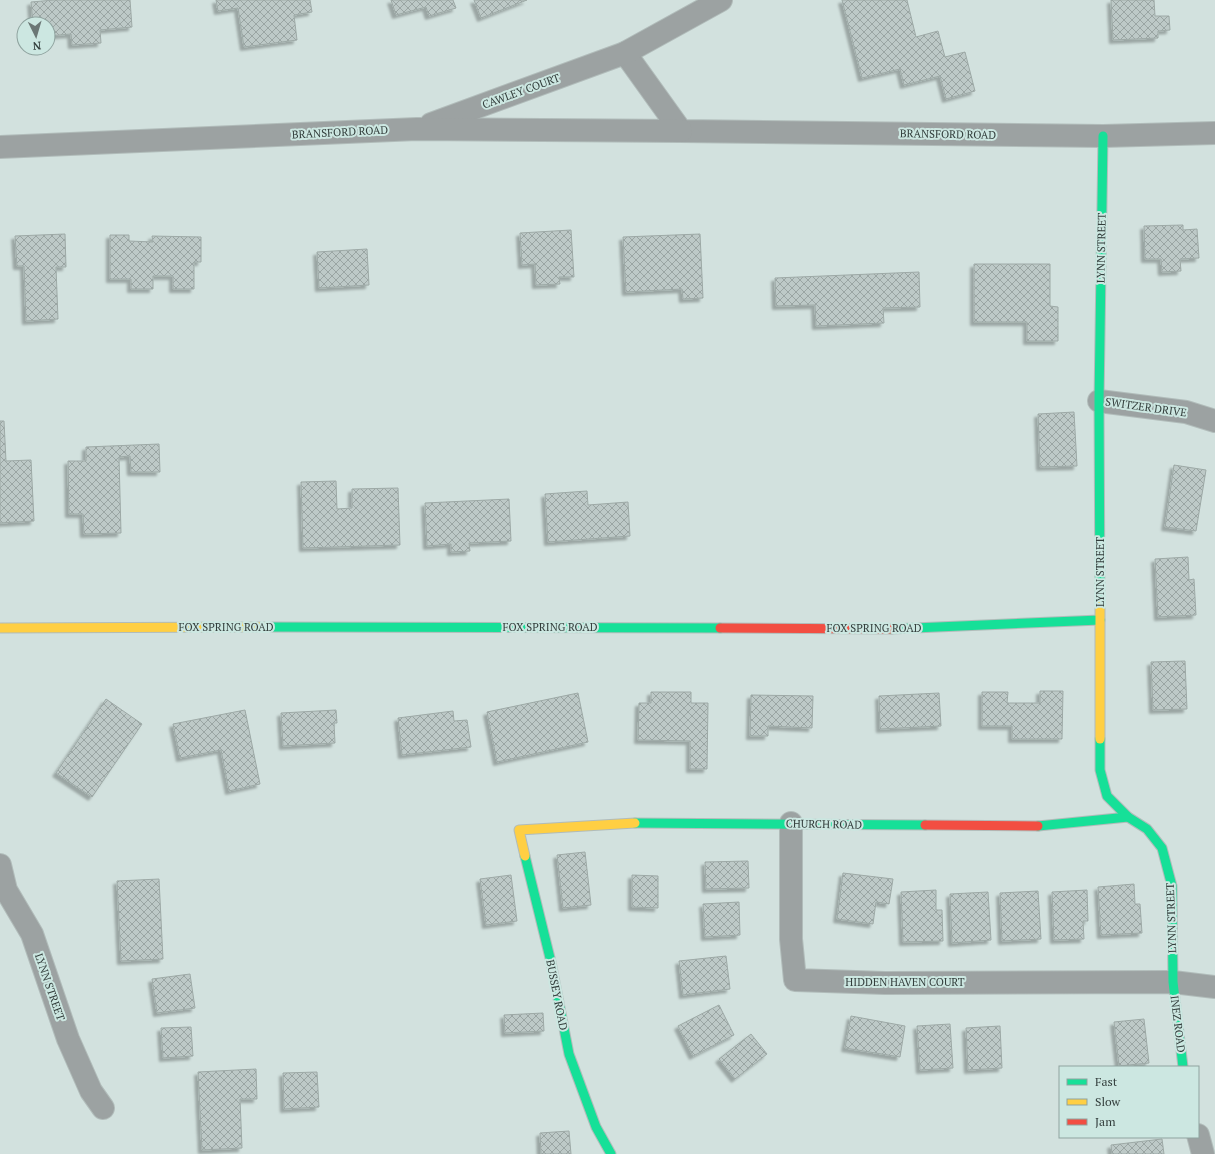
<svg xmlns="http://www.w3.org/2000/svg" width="1215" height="1154" viewBox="0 0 1215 1154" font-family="'PT Serif',serif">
<defs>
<pattern id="building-cross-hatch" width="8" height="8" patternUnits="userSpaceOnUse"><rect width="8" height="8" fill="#bdc9c7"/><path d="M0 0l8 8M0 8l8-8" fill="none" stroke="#9aa5a3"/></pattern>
<filter id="shadow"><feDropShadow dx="-3.5" dy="3.5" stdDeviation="1" flood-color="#0004"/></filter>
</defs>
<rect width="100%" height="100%" fill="#d2e1de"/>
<!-- building -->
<g fill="url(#building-cross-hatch)" stroke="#9da9a6" filter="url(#shadow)">
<polygon points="54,0 130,0 132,27 100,30 101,43 72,45 71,34 48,36 48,24 33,24 31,2"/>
<polygon points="216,0 310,0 312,12 294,15 297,40 244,47 238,8 218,11"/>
<polygon points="391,0 453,0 456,8 429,16 426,7 396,15"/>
<polygon points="474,0 527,0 481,18"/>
<polygon points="842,0 907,0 916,37 938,31 945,57 965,52 975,91 946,99 940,76 904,85 900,69 862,78"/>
<polygon points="1111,0 1154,0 1155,16 1169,16 1170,30 1158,31 1158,38 1113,40"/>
<polygon points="1183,225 1183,230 1197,229 1199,258 1180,259 1181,271 1162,272 1161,259 1145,259 1144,226"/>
<polygon points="571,230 574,277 559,277 560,284 536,285 535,264 522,265 520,233"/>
<polygon points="65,234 66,267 56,267 58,319 26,321 24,266 17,266 15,236"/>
<polygon points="700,234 703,298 683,299 682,289 626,292 623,237"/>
<polygon points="110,235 129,235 129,241 153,242 152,236 201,237 201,262 194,262 194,289 173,289 173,276 153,276 153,289 131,289 131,279 110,279"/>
<polygon points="367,249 369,285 319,288 317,252"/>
<polygon points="974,264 1050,264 1050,306 1058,307 1058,341 1027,341 1027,322 974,322"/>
<polygon points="919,272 920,307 883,308 884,323 816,326 815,305 776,306 775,278"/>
<polygon points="1074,412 1077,466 1040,467 1038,414"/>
<polygon points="0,421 4,421 6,461 31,460 34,521 0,523"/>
<polygon points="159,444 160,472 131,472 130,456 119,457 121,533 84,534 83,514 69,514 68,461 86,461 86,447"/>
<polygon points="1174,465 1206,470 1196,531 1165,527"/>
<polygon points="336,481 337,509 352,508 352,489 398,488 400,545 303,548 301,482"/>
<polygon points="587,491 588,505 628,502 630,536 548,542 545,494"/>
<polygon points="509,499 511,541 469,543 470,551 451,552 451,544 427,546 425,503"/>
<polygon points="1188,557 1189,580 1194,579 1196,615 1158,617 1155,559"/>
<polygon points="1185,661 1187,709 1153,710 1151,662"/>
<polygon points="1040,691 1063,691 1062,739 1012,739 1012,726 982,726 982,692 1008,692 1007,703 1040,703"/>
<polygon points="651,692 691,692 691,703 708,703 707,769 690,769 690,741 638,740 639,703 651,703"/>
<polygon points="578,693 588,742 497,762 487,712"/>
<polygon points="939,693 941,726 880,729 879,696"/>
<polygon points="751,695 813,696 812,728 768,726 768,736 750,736"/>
<polygon points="106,699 142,724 92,797 56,773"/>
<polygon points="245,710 260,784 229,791 221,750 180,758 173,724"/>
<polygon points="336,710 337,723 334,723 335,743 283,746 281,713"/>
<polygon points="453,711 454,721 467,720 471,747 402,755 398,718"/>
<polygon points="585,852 591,905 563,908 557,855"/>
<polygon points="748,861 749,888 706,889 705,862"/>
<polygon points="843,873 893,879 889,904 876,902 873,924 837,919"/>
<polygon points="511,875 517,921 486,925 480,879"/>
<polygon points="632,875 658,876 658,908 632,907"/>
<polygon points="159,879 163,959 121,961 117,881"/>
<polygon points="1134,884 1135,904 1140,904 1142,933 1101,935 1098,887"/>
<polygon points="936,890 936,910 942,910 943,941 903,942 901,892"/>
<polygon points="1087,890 1088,921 1083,921 1084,939 1054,940 1052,892"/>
<polygon points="1038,891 1041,939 1002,941 1000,893"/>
<polygon points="988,892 991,940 952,943 950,894"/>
<polygon points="739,902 740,935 705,937 703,904"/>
<polygon points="726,956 730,989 683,995 679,961"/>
<polygon points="190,974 195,1008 157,1013 152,979"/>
<polygon points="719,1005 734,1035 693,1056 678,1026"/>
<polygon points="543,1013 544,1031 505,1033 504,1015"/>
<polygon points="851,1016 905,1026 900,1057 845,1048"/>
<polygon points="1144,1019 1149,1063 1119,1066 1114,1022"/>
<polygon points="950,1024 953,1068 920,1070 917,1026"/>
<polygon points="1000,1026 1002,1068 968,1070 966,1028"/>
<polygon points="191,1027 193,1056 163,1058 161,1028"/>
<polygon points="751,1034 767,1054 735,1079 719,1059"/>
<polygon points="256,1069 257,1099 240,1099 242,1148 202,1150 198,1072"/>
<polygon points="317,1072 319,1107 284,1109 283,1073"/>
<polygon points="569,1131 571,1154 541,1154 540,1133"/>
<polygon points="1162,1139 1164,1154 1112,1154 1111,1145"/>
</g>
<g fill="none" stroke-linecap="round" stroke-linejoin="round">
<defs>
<g id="street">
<polyline points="625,53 681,131 1103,136 1215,133"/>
<polyline points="431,124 625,53 721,0"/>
<polyline points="0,147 417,129 681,131"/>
<polyline points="1099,401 1186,412 1215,421"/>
<polyline points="791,823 791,939 795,980 885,983 1173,982 1215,987"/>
<polyline points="0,865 6,890 32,934 68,1039 91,1091 103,1108"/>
<polyline points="1198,1135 1203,1154"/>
</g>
<g id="fast">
<polyline points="1100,606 1099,401 1103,136"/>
<polyline points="265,627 720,628"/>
<polyline points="891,629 1100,620"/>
<polyline points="1100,739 1100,770 1107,796 1128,817 1147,829 1162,848 1172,886 1173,982 1183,1067"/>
<polyline points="635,823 925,825"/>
<polyline points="1038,826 1128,817"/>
<polyline points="525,856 551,962 569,1054 596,1127 611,1154"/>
</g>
<g id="slow">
<polyline points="1100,606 1100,739"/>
<polyline points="0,628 265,627"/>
<polyline points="525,856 519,830 635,823"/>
</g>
<g id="jam">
<polyline points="720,628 891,629"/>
<polyline points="925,825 1038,826"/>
</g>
</defs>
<!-- street casing -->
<use href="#street" stroke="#b1bcba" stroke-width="24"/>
<!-- fast casing -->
<use href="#fast" stroke="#b1bcba" stroke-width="11"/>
<!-- slow casing -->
<use href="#slow" stroke="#b1bcba" stroke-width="11"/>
<!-- jam casing -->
<use href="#jam" stroke="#b1bcba" stroke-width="11"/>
<!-- street -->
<use href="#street" stroke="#9ca2a2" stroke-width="22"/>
<!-- fast -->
<use href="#fast" stroke="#16e098" stroke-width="9"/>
<!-- slow -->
<use href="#slow" stroke="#ffcf43" stroke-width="9"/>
<!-- jam -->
<use href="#jam" stroke="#f24e42" stroke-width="9"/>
</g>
<g text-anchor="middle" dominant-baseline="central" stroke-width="4" stroke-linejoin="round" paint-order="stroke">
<!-- street labels -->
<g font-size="11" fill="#333e3c" stroke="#cce7e1">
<text transform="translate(521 91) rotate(-20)">CAWLEY COURT</text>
<text transform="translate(340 132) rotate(-3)">BRANSFORD ROAD</text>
<text transform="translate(948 134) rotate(1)">BRANSFORD ROAD</text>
<text transform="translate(1101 248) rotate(-89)">LYNN STREET</text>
<text transform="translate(1146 407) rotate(8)">SWITZER DRIVE</text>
<text transform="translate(1100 572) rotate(-90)">LYNN STREET</text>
<text x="226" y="627">FOX SPRING ROAD</text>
<text x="550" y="627">FOX SPRING ROAD</text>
<text x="874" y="628">FOX SPRING ROAD</text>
<text transform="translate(824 824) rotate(1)">CHURCH ROAD</text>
<text transform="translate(1171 918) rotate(-92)">LYNN STREET</text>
<text x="905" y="982">HIDDEN HAVEN COURT</text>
<text transform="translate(50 987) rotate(71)">LYNN STREET</text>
<text transform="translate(557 995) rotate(79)">BUSSEY ROAD</text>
<text transform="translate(1178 1024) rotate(83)">INEZ ROAD</text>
</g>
</g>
<!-- legend -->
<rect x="1059" y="1066" width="140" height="72" fill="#cce7e1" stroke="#8fa39f"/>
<rect x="1067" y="1079" width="20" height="6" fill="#16e098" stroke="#8fa39f"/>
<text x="1095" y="1086" font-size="12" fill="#333e3c">Fast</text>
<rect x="1067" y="1099" width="20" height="6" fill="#ffcf43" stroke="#8fa39f"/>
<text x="1095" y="1106" font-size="12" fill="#333e3c">Slow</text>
<rect x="1067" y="1119" width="20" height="6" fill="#f24e42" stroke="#8fa39f"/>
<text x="1095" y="1126" font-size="12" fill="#333e3c">Jam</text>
<!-- north arrow -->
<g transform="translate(36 36) rotate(175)"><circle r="19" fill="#cce7e1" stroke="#8fa39f"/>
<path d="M0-3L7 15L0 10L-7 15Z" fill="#6b7775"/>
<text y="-6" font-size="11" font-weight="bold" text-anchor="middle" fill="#333e3c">N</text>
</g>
</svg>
